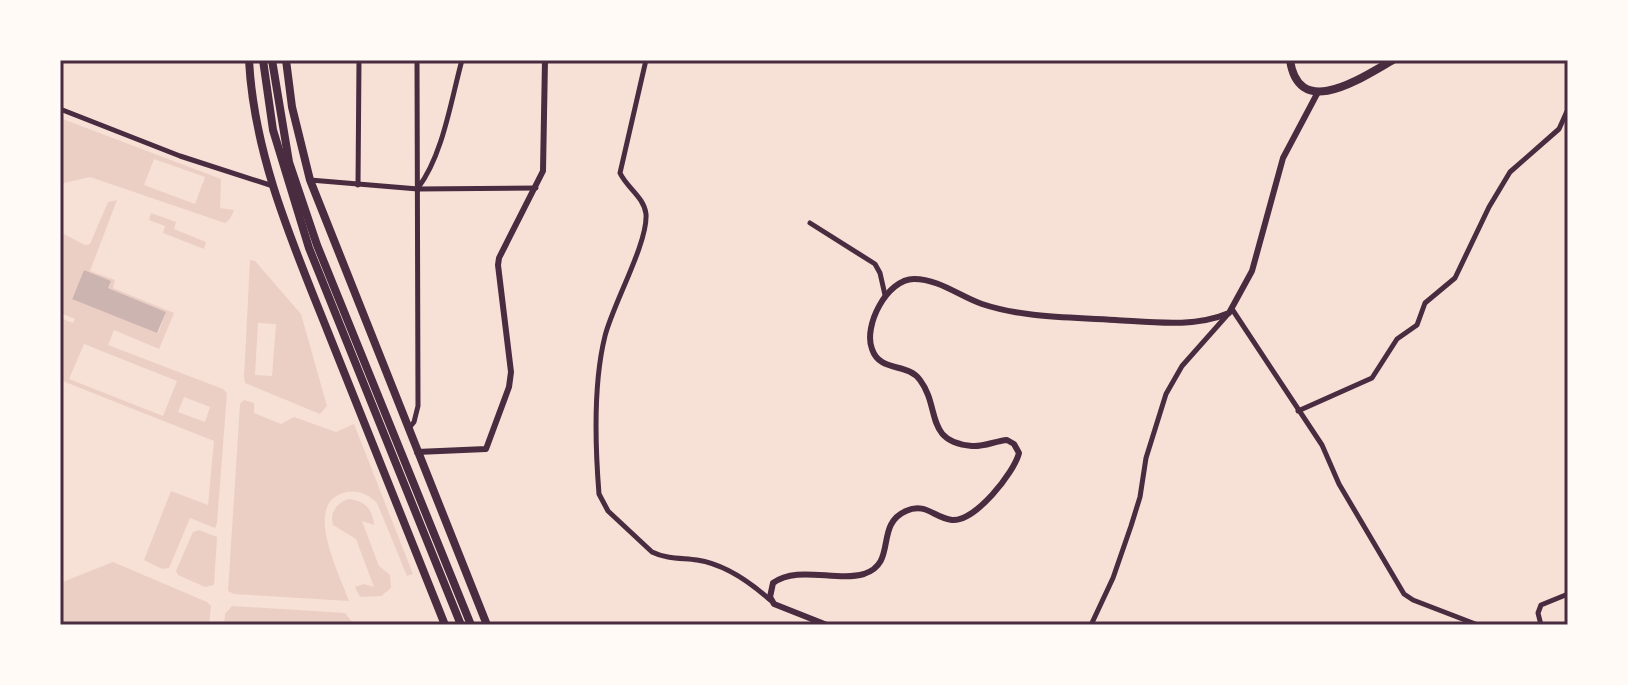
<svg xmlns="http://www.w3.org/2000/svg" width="1628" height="685" viewBox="0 0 1628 685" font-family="Poppins,sans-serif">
<rect width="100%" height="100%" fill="#f7e1d7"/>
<!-- green -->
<g fill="#ebcfc5" fill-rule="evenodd">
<path d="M60 118 221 179 220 208 234 210 230 219 225 223 90 177 60 184ZM154 159 205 177 195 204 144 185Z"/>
<path d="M117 200 90 271 115 280 113 288 174 313 159 349 114 330 108 345 223 389 227 393 217 523 215 528 190 518 169 568 162 569 144 560 171 491 208 505 214 441 60 380V318L73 323 75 319 60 313V232L85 245 90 244 108 202ZM84 270 111 281 108 288 166 312 158 333 72 298ZM84 344 177 381 163 416 69 379ZM184 397 210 407 205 422 178 412Z"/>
<polygon points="151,213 176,222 174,229 206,242 204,249 163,233 165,226 149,220"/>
<path d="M250 260 255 261 301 314 327 406 320 414 245 383 244 377ZM258 323 276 324 272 376 255 375Z"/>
<path d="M244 400 254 403V413L281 424 294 417 336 432 354 424 413 574 407 576 377 503C368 494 356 489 343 493 303 505 340 575 349 601L234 594 228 591 240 404Z"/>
<path d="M348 499C364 500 373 509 374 525L362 521 379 566 390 575 391 588 381 596 360 597 355 587 364 584 374 587 356 539 333 525C329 513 337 503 348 499Z"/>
<polygon points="199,530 217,537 214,585 205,587 178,575 176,571 193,532"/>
<polygon points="113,562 207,602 211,606 209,625 60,625 60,583"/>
<polygon points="232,606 345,613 352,622 385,625 224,625 225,614"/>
</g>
<!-- building -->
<polygon fill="#ccb4b1" points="84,270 111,281 108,288 166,312 157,333 72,299"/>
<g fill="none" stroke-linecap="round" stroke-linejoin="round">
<!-- minor -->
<g stroke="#4a2c40" stroke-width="5">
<path d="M646 60 620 173C627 188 644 197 646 214 648 243 613 304 605 336 593 384 595 444 599 494L608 511 652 552C666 559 682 558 697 560 724 564 750 582 770 600"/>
<polyline points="60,109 180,156 273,186"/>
<polyline points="310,180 418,189 536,188"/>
<polyline points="358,185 359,60"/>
<path d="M418 188C443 155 451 100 462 60"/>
<polyline points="810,223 875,264 880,273 885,295"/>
<polyline points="1232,309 1322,445 1339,484 1404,594 1413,600 1478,625"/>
<polyline points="1298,411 1372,378 1397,339 1417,325 1425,303 1455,278 1489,207 1510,172 1559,129 1568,109"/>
<polyline points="409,428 414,422 418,406 417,60"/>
<polyline points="1091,625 1113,578 1131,526 1140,497 1146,458 1166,394 1182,366 1229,313"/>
<polyline points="1541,625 1538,613 1541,605 1568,594"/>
</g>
<!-- tertiary -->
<g stroke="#4a2c40" stroke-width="6">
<polyline points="417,452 486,449 509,387 511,372 498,265 499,258 543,171 545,60"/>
<path d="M827 625 774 604 770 597 773 583C797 565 836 582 864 574 898 563 874 525 906 511 926 502 934 518 952 520 975 522 1014 473 1019 453L1014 444 1007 440C995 441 984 447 972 446 924 442 941 408 920 380 907 362 880 373 872 349 863 326 887 279 914 279 939 279 959 296 982 304 1024 318 1071 317 1115 320 1152 322 1194 328 1229 313L1252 271 1283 158 1318 92"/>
</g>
<!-- primary -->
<g stroke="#4a2c40" stroke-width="8">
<path d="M249 60C254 156 293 244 328 332 367 430 406 528 445 625"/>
<polyline points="286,60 292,107 310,180 487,625"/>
<path d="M1290 60C1299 122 1364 76 1393 60"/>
</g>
<!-- trunk -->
<g stroke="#4a2c40" stroke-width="8">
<polyline points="263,60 273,130 309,248 461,625"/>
<polyline points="272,60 289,162 317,245 471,625"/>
</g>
</g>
<!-- border -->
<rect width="1628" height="685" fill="none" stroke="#fffaf5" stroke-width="124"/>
<rect x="62" y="62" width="1504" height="561" fill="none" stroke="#4a2c40" stroke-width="3"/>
</svg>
